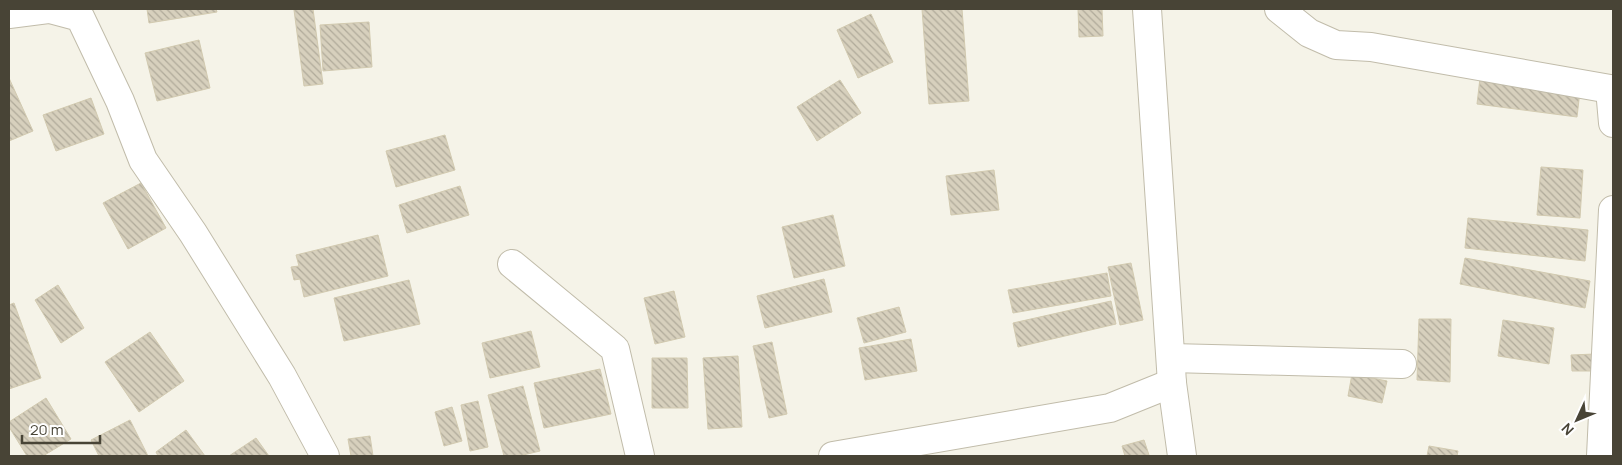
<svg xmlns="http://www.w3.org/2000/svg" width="1622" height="465" viewBox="0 0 1622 465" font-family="Manrope,sans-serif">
<defs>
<pattern id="building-back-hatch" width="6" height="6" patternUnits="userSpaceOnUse" patternTransform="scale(1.25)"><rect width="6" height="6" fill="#d7d0bd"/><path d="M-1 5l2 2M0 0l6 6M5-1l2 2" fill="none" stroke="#b0aa9a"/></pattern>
</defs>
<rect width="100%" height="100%" fill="#f5f3e8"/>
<!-- building -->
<g fill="url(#building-back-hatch)" stroke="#d2cab0">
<polygon points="147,9 216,9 217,12 149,23"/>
<polygon points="302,9 313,9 323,84 304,86 294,10"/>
<polygon points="922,9 962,9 969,101 929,104"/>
<polygon points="1078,9 1102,9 1103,36 1079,37"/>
<polygon points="871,14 893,62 858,78 837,30"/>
<polygon points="369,22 372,67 323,71 320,25"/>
<polygon points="199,40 210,88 157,101 145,53"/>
<polygon points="9,78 33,131 9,141"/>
<polygon points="1480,78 1580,91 1577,117 1477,104"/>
<polygon points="840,80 861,113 817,141 797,107"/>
<polygon points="91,98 104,134 56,151 43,115"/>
<polygon points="445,135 455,170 396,187 386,151"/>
<polygon points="1541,167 1583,170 1580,218 1537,215"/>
<polygon points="994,170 999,210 951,215 946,176"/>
<polygon points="141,183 166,228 128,249 103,203"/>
<polygon points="460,186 469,215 407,233 399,205"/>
<polygon points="833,215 845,266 794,278 782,227"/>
<polygon points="1468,218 1588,230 1585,261 1465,248"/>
<polygon points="378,235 388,276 304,297 300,279 294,280 291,267 299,266 296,255"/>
<polygon points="1465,258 1590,281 1585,308 1460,284"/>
<polygon points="1131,263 1143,320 1120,325 1108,267"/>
<polygon points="1107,273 1111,296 1013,313 1008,290"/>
<polygon points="824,279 832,312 765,328 757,296"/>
<polygon points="409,280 420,324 344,341 334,298"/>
<polygon points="58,285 84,328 61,343 35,300"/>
<polygon points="674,291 685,337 655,344 644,298"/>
<polygon points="1111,301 1116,324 1018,347 1013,323"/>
<polygon points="14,303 41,378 9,389 9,305"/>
<polygon points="899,307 906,332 864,343 857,318"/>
<polygon points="1419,319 1451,319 1450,382 1417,380"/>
<polygon points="1503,320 1554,328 1549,364 1498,356"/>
<polygon points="531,331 540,367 490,378 482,343"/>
<polygon points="150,332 184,381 139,412 105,362"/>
<polygon points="911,339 917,371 865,380 859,348"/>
<polygon points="772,342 787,414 769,418 753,346"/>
<polygon points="1595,354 1595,371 1572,371 1571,355"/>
<polygon points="738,356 742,427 708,429 703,358"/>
<polygon points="652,358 687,358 688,408 652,408"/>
<polygon points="600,369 611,414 544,428 534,383"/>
<polygon points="1352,374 1387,381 1382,403 1348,396"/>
<polygon points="523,386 540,451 519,456 504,456 488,395"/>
<polygon points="46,398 71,439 43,456 27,456 9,427 9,422"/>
<polygon points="478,401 488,447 470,451 461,405"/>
<polygon points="452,407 462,441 444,446 435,412"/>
<polygon points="130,420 148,456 99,456 91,440"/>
<polygon points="186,430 205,456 158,456 156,452"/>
<polygon points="370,436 373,456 351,456 348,439"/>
<polygon points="256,438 269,456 229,456"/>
<polygon points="1144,440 1149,455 1125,456 1122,446"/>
<polygon points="1429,446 1458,451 1457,456 1427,456"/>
</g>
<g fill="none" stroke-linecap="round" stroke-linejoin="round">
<defs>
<g id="minor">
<polyline points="50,9 80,17 120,101 143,160 193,233 282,376 325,456"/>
<polyline points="1147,9 1172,383 1182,456"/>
<polyline points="1279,9 1309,33 1336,45 1371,47 1610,89 1613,123"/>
<polyline points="9,14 48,9"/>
<polyline points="512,264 615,349 640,456"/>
<polyline points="1171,358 1402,364"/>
<polyline points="833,456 1110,408 1172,383"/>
<polyline points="1601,456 1613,210"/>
</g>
</defs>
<!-- minor casing -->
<use href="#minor" stroke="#c1bcaa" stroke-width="30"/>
<!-- minor -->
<use href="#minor" stroke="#fff" stroke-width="28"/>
</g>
<!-- border -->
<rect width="1622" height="465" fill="none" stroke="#484436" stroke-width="20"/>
<!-- north arrow -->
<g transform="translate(1577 420) rotate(226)" stroke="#ffffff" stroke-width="4" paint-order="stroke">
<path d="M0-4L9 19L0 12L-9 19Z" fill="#484436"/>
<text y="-8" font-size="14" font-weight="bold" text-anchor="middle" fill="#484436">N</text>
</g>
<!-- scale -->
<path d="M22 435v8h78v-8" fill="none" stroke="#484436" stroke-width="2.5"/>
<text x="30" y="435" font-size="15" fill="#484436" stroke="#ffffff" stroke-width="4" paint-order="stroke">20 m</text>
</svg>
